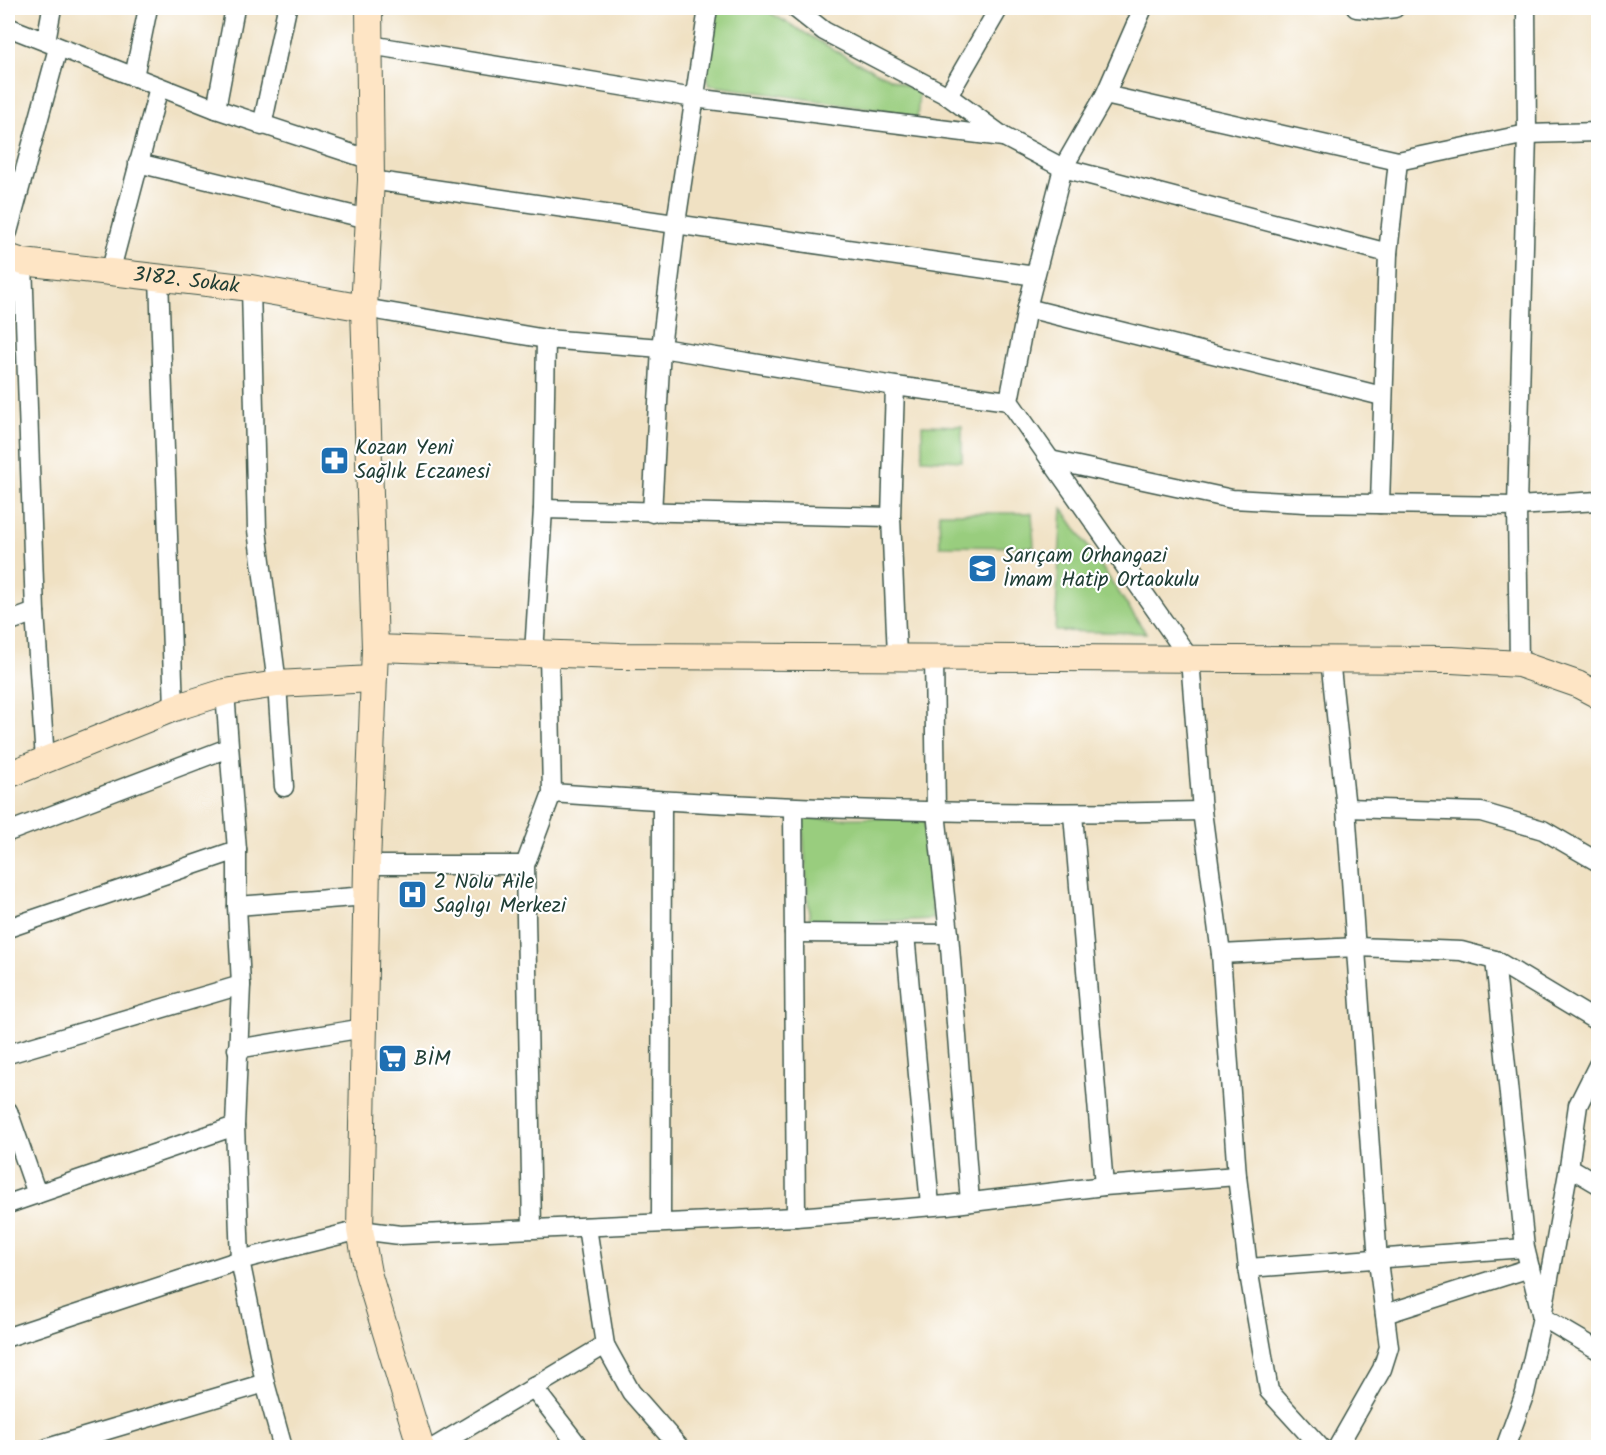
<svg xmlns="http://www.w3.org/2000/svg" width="1606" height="1455" viewBox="0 0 1606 1455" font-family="Kalam,sans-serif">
<rect width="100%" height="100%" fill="#fff"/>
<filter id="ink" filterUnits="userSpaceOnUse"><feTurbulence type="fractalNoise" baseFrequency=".0167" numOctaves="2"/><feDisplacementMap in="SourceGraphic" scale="12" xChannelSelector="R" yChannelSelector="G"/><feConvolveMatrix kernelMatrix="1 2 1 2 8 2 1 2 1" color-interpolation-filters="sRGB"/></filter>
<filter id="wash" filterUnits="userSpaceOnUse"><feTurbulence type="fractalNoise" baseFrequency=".008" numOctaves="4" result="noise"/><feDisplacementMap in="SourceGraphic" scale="24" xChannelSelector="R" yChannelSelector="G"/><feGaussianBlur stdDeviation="1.35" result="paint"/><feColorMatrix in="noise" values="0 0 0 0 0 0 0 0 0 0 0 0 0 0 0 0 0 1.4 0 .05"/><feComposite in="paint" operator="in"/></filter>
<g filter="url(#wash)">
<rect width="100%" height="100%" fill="#f0e1c3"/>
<!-- green -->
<g fill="#99cd7e" stroke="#5c8559" stroke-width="1.5">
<polygon points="717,8 762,8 850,59 919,92 917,119 883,110 708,85 707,45"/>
<polygon points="922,425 962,426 962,461 922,459"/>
<polygon points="1062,508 1146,633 1147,633 1055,631"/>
<polygon points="939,513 1032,513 1034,547 940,546"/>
<polygon points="924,817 933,919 810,925 802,819"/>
</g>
</g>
<g filter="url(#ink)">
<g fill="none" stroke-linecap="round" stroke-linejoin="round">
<defs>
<g id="street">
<polyline points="795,8 824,31 948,96 1004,137 1063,168 1388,253"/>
<polyline points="1143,8 1105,95 1063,168 1027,308 1009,401 1190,659 1202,811 1221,954 1237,1176 1248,1268 1269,1391 1321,1448"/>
<polyline points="1356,8 1379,10 1395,8"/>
<polyline points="8,27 216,109 371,160"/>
<polyline points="46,41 52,8"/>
<polyline points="370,45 694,98 1003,137"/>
<polyline points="134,77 148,8"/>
<polyline points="1105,95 1398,161 1527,134 1598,132"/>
<polyline points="948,96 999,8"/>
<polyline points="216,109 235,8"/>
<polyline points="262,126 287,8"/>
<polyline points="138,163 368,219"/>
<polyline points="371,180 1035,276"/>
<polyline points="8,232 58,48"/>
<polyline points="23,262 35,612 45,760"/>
<polyline points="110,273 159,87"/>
<polyline points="159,278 174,708"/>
<polyline points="251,288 257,530 277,684 284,787"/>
<polyline points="364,308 546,339 661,348 895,386 1009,401"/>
<polyline points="1027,308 1382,396"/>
<polyline points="895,386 891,517 897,656"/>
<polyline points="1050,460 1232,499 1305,503 1517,506 1598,501"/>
<polyline points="1380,504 1388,253 1398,161"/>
<polyline points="543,509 891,517"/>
<polyline points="652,513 661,348 676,223 708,8"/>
<polyline points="8,622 35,612"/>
<polyline points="534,653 543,509 546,339"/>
<polyline points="934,656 936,812 949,934 970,1202"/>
<polyline points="1330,659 1346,808 1378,1261 1389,1347 1382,1369 1337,1448"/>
<polyline points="1519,664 1517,506 1527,134 1526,8"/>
<polyline points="225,692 237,850 237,906 241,985 235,1126 240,1260 265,1383 283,1448"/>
<path d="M552 793C768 809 985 816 1202 811"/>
<polyline points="793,808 796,1217"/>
<polyline points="1346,808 1481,812 1543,830 1598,862"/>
<polyline points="1073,814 1104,1186"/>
<polyline points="8,832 228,748"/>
<polyline points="367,865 525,865"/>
<polyline points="237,906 367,896"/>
<polyline points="8,928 237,850"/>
<polyline points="794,933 949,934"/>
<polyline points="905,934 930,1205"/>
<polyline points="1221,954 1357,947 1461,951 1495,960 1598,1022"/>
<polyline points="1495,960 1525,1248 1542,1317 1598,1350"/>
<polyline points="237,1049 364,1028"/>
<polyline points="8,1054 241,985"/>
<polyline points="8,1111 37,1194"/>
<polyline points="1569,1167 1598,1184"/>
<polyline points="8,1204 235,1126"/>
<polyline points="661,1222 662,801"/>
<polyline points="587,1227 605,1345 631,1392 680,1448"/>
<polyline points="532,1228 525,865 552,793 549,655"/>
<polyline points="1248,1268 1525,1248"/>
<polyline points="1385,1314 1530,1268"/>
<polyline points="8,1337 240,1260 360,1230 400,1235 796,1217 947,1205 1104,1186 1237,1176"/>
<polyline points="533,1387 580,1448"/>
<polyline points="47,1448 265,1383"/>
<polyline points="433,1448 605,1345"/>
<polyline points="1505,1448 1525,1393 1542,1317 1569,1167 1578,1105 1598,1065"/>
</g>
<g id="secondary">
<polyline points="369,8 371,180 364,308 375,648 367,865 360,1230 368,1273 421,1448"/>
<path id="s1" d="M8 257 23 262 251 288 364 308"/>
<polyline points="375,648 620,656 1452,660 1519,664 1577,684 1598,695"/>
<polyline points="8,775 174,708 225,692 277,684 372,679"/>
</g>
</defs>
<!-- street casing -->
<use href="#street" stroke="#3e5649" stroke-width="21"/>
<!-- secondary casing -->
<use href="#secondary" stroke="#3e5649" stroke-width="28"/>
<!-- street -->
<use href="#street" stroke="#fff" stroke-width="18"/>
<!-- secondary -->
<use href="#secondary" stroke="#fee5c5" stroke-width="26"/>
</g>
</g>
<!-- icons -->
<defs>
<symbol id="pharmacy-square" viewBox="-11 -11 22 22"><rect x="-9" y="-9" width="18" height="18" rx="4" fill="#1f6fb2" stroke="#fff"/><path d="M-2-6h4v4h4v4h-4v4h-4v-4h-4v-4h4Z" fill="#fff"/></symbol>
<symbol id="school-square" viewBox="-11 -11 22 22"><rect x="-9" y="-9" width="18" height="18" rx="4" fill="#1f6fb2" stroke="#fff"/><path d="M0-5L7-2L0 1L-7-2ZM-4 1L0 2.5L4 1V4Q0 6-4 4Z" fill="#fff"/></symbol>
<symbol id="hospital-square" viewBox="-11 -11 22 22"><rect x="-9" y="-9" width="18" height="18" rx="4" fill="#1f6fb2" stroke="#fff"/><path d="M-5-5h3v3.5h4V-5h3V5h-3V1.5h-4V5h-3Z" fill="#fff"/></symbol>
<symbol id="supermarket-square" viewBox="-11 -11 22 22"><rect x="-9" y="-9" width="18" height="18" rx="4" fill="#1f6fb2" stroke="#fff"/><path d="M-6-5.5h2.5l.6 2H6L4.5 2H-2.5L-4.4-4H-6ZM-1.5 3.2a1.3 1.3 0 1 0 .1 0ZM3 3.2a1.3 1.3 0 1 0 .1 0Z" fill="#fff"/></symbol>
</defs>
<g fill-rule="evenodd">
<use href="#pharmacy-square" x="318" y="444" width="33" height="33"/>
<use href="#school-square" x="966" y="552" width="33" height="33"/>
<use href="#hospital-square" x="396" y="878" width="33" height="33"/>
<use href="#supermarket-square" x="376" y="1042" width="33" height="33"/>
</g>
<g text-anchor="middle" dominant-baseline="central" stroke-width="4.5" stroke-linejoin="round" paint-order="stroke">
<!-- street labels -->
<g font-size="21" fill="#1f3d34" stroke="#fff">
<text stroke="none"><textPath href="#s1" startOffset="180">3182. Sokak</textPath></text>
</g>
<!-- poi labels -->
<g font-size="21" fill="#1f3d34" stroke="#fff" text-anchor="start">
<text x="355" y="448">Kozan Yeni<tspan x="355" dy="24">Sağlık Eczanesi</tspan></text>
<text x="1003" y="556">Sarıçam Orhangazi<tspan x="1003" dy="24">İmam Hatip Ortaokulu</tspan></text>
<text x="434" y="882">2 Nolu Aile<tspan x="434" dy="24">Saglıgı Merkezi</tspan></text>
<text x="414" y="1059">BİM</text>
</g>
</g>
<!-- margin -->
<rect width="1606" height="1455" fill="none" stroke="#fff" stroke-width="30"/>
</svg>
